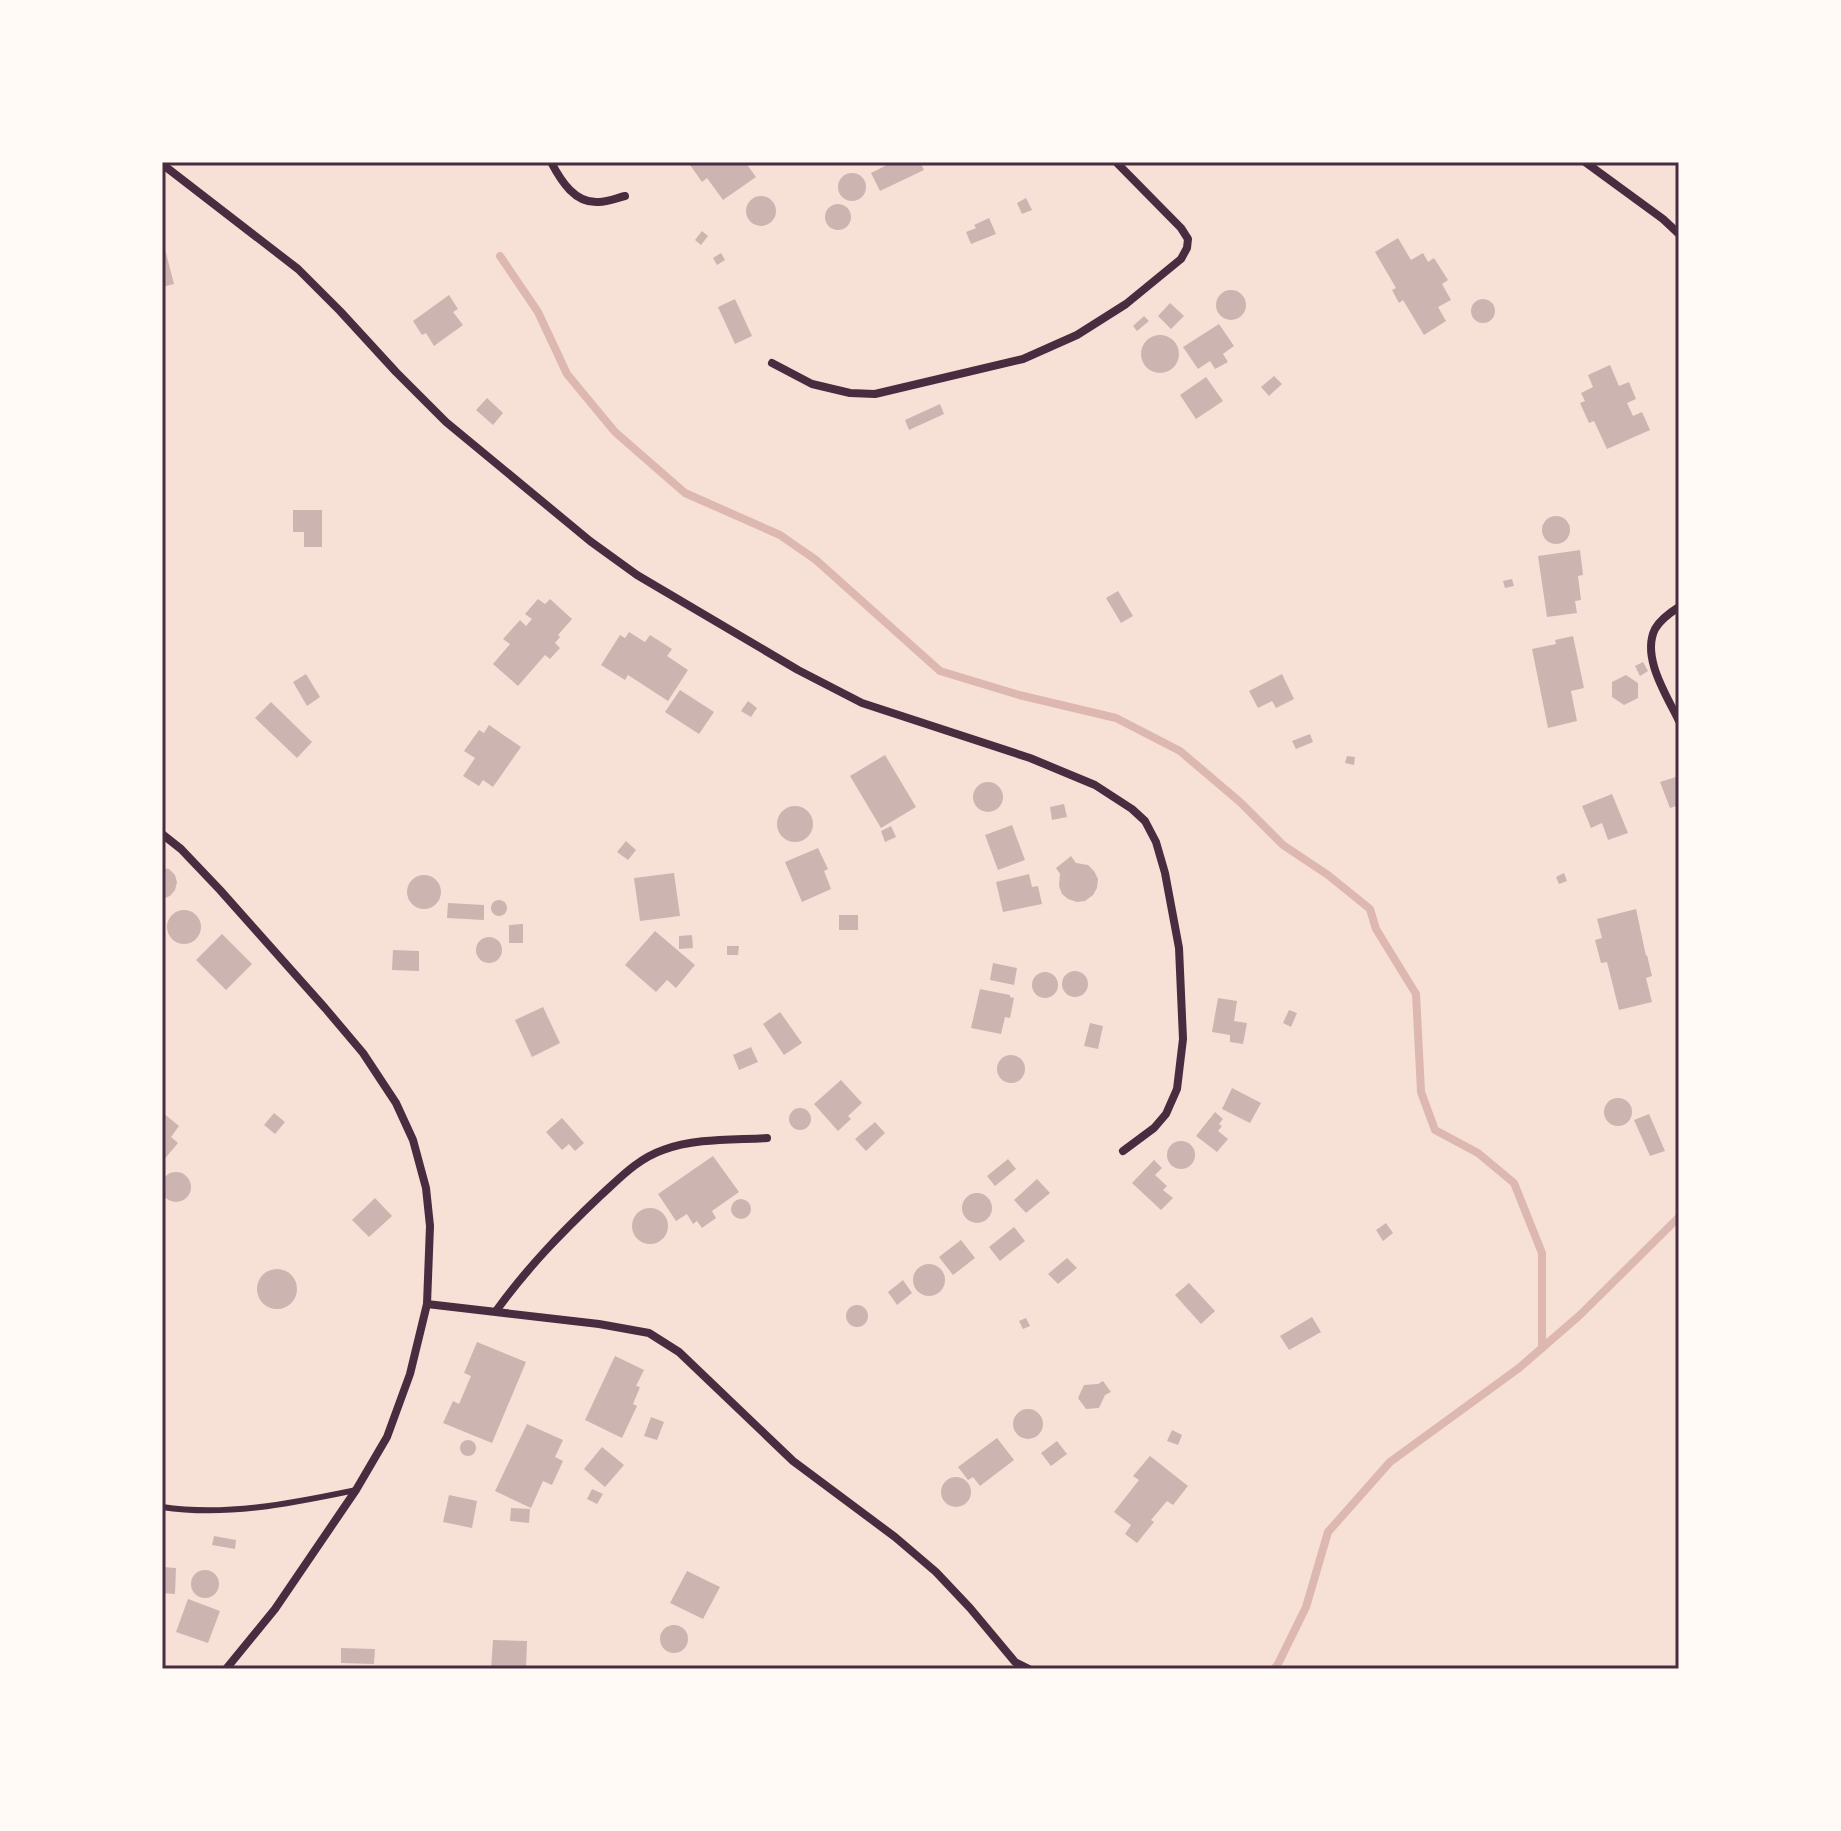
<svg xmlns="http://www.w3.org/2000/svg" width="1841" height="1831" viewBox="0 0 1841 1831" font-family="Karla,sans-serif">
<rect width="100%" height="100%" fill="#f7e1d7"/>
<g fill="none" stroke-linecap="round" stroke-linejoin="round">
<!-- stream -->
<g stroke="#dcb8b0" stroke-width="8">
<polyline points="500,256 538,312 567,374 615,432 685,493 780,535 816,560 940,671 1019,695 1116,718 1180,751 1240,802 1283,845 1328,875 1370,909 1376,929 1416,994 1421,1092 1435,1130 1478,1153 1514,1183 1542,1253 1542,1348"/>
<polyline points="1274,1669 1278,1664 1306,1607 1328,1532 1390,1462 1519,1368 1580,1315 1679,1217"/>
</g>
</g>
<!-- building -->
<g fill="#ccb4b1">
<polygon points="688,162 745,162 756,177 723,200 707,178 702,182"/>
<polygon points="893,162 920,162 924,170 880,191 871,173"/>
<circle cx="852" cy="187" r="14"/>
<circle cx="761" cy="211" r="15"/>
<polygon points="1026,198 1032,210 1022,214 1017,203"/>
<circle cx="838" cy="217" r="13"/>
<polygon points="989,218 996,234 971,244 966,232 976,228 974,225"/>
<polygon points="702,231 708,236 701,245 695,240"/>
<polygon points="1398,238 1411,260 1423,253 1428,262 1434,258 1448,280 1442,284 1451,300 1438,307 1446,321 1424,335 1403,300 1399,303 1392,290 1396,288 1375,252"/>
<polygon points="162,249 165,249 174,284 162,287"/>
<polygon points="721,253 725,260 717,265 713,258"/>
<circle cx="1231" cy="305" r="15"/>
<polygon points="449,295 458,309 453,312 463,325 434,346 426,333 422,335 413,321"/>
<circle cx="1483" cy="311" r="12"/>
<polygon points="735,299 752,336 735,344 718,307"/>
<polygon points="1170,303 1184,316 1171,329 1158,316"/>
<polygon points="1144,316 1149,321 1137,331 1133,326"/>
<polygon points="1219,324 1234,346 1223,354 1228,362 1215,369 1210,361 1198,369 1183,347"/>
<circle cx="1160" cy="354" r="19"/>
<polygon points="1610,365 1619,386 1629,382 1636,399 1627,403 1633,416 1642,412 1650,430 1607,449 1594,421 1589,423 1580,403 1585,401 1581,393 1593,387 1588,375"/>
<polygon points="1274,376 1282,384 1269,396 1261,387"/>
<polygon points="1206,377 1223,401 1196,419 1180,395"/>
<polygon points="487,398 503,413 493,425 476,410"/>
<polygon points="940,404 944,414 909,430 905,420"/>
<polygon points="293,510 322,510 322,547 304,547 304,532 293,532"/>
<circle cx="1556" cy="530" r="14"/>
<polygon points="1580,550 1583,575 1578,576 1581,600 1575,601 1577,613 1547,617 1538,556"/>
<polygon points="1512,579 1514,586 1505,588 1503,581"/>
<polygon points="1118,591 1133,616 1121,623 1106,598"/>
<polygon points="538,599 545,604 550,599 572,619 558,635 560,637 555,643 560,648 550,659 545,655 518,686 493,664 510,644 503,639 520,620 526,626 532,619 525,614"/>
<polygon points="629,632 645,642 650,635 672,649 667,656 688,670 668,701 628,675 625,680 601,665 620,635 625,638"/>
<polygon points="1573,636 1584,688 1571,691 1577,721 1548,728 1532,649 1556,644 1555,640"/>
<polygon points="1643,662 1648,671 1640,676 1635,666"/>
<polygon points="306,674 320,697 307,706 293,682"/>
<polygon points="1282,674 1294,699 1276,708 1272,701 1258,708 1249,691"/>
<polygon points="1626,675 1638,683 1638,698 1624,705 1612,697 1612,682"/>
<polygon points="680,690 714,712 699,734 665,712"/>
<polygon points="748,701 757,708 751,717 741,711"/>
<polygon points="271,702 312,742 297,758 255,718"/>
<polygon points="489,725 521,747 493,787 483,780 479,786 463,776 475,758 464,751 479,730 484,733"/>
<polygon points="1310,734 1313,742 1296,749 1292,741"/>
<polygon points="885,755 916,807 881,828 850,776"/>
<polygon points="1347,756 1355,757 1354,765 1345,763"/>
<polygon points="1679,776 1679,805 1670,808 1660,782"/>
<circle cx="988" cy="797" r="15"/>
<polygon points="1612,794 1628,833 1608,840 1602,823 1591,828 1582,806"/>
<polygon points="1064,804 1067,817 1052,820 1050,807"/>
<circle cx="795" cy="824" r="18"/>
<polygon points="1012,825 1025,860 998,870 985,835"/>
<polygon points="891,826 896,837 885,842 881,831"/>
<polygon points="626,841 636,850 628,860 617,852"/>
<polygon points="818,848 828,869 824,871 831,889 802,902 785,862"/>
<polygon points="1071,856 1076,863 1088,865 1094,871 1098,879 1097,888 1093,895 1085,901 1077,902 1068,899 1062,894 1059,886 1060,874 1056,868"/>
<polygon points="162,868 169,869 175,875 177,882 175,890 170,896 162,899"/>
<polygon points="674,873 680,916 640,921 634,878"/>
<polygon points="1564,873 1567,881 1559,884 1556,877"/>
<polygon points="1029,874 1032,887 1038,886 1042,904 1003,912 996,882"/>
<circle cx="424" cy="892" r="17"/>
<circle cx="499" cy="908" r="8"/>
<polygon points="448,903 484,905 484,920 447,918"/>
<polygon points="1636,909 1646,956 1647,955 1652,976 1646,978 1652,1002 1619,1010 1607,962 1601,963 1595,940 1602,938 1597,919"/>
<circle cx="184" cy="927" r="17"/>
<rect x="839" y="915" width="19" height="15"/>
<polygon points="523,924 523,943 509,943 509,925"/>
<polygon points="655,931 695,965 676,988 667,980 656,992 625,965"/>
<polygon points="222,934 252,964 226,990 196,960"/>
<polygon points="692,935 693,948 679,949 679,936"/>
<circle cx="489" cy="950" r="13"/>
<polygon points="727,946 739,946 738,955 727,955"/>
<polygon points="393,950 419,951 419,971 392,970"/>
<polygon points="993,963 1017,968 1014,985 990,980"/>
<circle cx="1075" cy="984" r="13"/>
<circle cx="1045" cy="985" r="13"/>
<polygon points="980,989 1010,995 1010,997 1014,998 1010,1018 1005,1017 1001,1034 971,1028"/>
<polygon points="1218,998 1237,1001 1234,1021 1247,1023 1243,1044 1230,1042 1230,1035 1212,1032"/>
<polygon points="543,1007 560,1043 532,1057 515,1020"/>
<polygon points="1289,1010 1297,1013 1291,1027 1283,1023"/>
<polygon points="780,1012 802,1043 784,1055 763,1024"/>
<polygon points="1090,1023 1103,1026 1098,1049 1084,1046"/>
<polygon points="751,1047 758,1062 739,1070 733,1055"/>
<circle cx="1011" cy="1069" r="14"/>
<polygon points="841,1080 862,1103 848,1116 851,1119 838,1131 814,1104"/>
<polygon points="1232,1088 1261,1103 1250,1123 1222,1109"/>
<circle cx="1618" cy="1112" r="14"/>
<circle cx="800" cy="1119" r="11"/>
<polygon points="162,1112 179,1126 171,1137 178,1143 162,1162"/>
<polygon points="1215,1112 1223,1119 1219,1124 1222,1126 1218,1131 1228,1139 1217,1152 1196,1136"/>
<polygon points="274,1113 285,1122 275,1134 264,1125"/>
<polygon points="1649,1114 1665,1151 1650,1156 1634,1120"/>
<polygon points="562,1118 584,1143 575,1151 569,1144 562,1150 546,1132"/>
<polygon points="875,1122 885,1133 866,1151 855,1139"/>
<circle cx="1181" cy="1155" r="14"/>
<polygon points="713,1156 739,1192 712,1211 716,1218 702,1228 697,1221 693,1224 687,1214 676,1221 658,1194"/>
<polygon points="1008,1159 1016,1169 995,1186 987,1176"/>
<polygon points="1154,1160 1162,1168 1155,1175 1167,1186 1163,1190 1173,1198 1161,1210 1132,1183"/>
<circle cx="176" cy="1187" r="15"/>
<polygon points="1037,1179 1050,1193 1026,1213 1014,1200"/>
<circle cx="977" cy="1208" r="15"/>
<polygon points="375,1198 392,1216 369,1237 352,1220"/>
<circle cx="741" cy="1209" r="10"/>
<circle cx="650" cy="1226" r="18"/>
<polygon points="1386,1223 1393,1233 1383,1241 1376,1230"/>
<polygon points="1014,1227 1025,1241 1000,1261 989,1247"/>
<polygon points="961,1240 975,1258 953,1275 939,1257"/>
<polygon points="1067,1258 1077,1268 1058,1284 1048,1274"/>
<circle cx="929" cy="1280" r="16"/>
<circle cx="277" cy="1289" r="20"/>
<polygon points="903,1280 912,1293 897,1305 888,1292"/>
<polygon points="1189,1283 1215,1311 1201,1324 1175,1295"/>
<circle cx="857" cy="1316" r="11"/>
<polygon points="1312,1317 1321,1332 1289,1350 1280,1336"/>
<polygon points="1026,1318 1030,1326 1023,1329 1019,1321"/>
<polygon points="477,1342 526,1362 492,1443 443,1423 453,1401 459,1404 471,1376 464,1373"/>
<polygon points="615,1356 644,1370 636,1386 640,1387 633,1404 637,1406 622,1438 585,1420"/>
<polygon points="1103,1381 1111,1392 1105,1395 1099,1408 1086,1409 1078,1398 1084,1385 1098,1384"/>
<circle cx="1028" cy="1424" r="15"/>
<polygon points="651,1417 664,1422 657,1440 644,1436"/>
<polygon points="527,1424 563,1440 555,1457 563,1461 552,1485 543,1481 531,1508 495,1491"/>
<polygon points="1172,1430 1182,1435 1178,1445 1167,1441"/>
<polygon points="997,1438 1014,1460 980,1486 973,1477 968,1480 958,1467"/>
<circle cx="468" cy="1448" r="8"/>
<polygon points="1057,1441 1067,1454 1051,1466 1041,1453"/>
<polygon points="602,1447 624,1465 605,1487 584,1469"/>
<polygon points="1150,1456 1188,1486 1173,1505 1167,1501 1151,1520 1154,1522 1137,1543 1125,1534 1131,1525 1114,1512 1139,1480 1133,1476"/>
<circle cx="956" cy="1492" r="15"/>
<polygon points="592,1489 603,1494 597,1504 587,1499"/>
<polygon points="449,1495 477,1501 472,1528 443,1522"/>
<polygon points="511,1508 530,1509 529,1523 510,1521"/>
<polygon points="214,1536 236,1540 235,1549 212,1545"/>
<polygon points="162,1567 176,1568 175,1594 162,1593"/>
<circle cx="205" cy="1584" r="14"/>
<polygon points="687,1571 720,1587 703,1619 670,1603"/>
<polygon points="188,1599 220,1611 208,1643 176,1632"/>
<circle cx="674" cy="1639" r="14"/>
<polygon points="493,1640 527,1641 526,1669 491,1669"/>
<polygon points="341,1648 375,1649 374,1664 341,1663"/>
</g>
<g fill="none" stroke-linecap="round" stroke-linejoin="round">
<!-- service -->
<path stroke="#4a2c40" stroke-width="6" d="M162 1507C227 1517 293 1503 356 1490"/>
<!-- minor -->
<g stroke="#4a2c40" stroke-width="8">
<path d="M551 162C561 181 575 204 599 202 607 202 617 198 625 196"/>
<polyline points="1585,162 1663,219 1679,234"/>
<polyline points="162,164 298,269 340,311 396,372 446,422 590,541 637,575 798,670 862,703 1030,758 1095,785 1132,809 1145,821 1156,842 1165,873 1179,948 1183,1039 1177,1089 1166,1114 1154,1128 1123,1151"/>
<polyline points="772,363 812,384 850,393 875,394 1023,359 1077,335 1126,304 1181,259 1187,248 1188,239 1181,228 1116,162"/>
<path d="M1679 607C1671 612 1660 620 1655 629 1641 657 1667 696 1679 721"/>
<polyline points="162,834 181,849 220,890 325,1008 363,1053 396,1103 413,1140 426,1188 430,1226 427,1304 410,1374 387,1437 356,1490 275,1609 226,1669"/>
<polyline points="427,1304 599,1324 649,1333 679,1352 793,1461 895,1537 936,1572 970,1608 1015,1662 1029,1669"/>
<path d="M496 1311C528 1267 560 1234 599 1197 619 1179 637 1159 663 1150 695 1138 733 1140 767 1138"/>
</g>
</g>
<!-- border -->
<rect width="1841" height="1831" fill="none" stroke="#fffaf5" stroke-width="328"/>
<rect x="164" y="164" width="1513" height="1503" fill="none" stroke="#4a2c40" stroke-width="3"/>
</svg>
